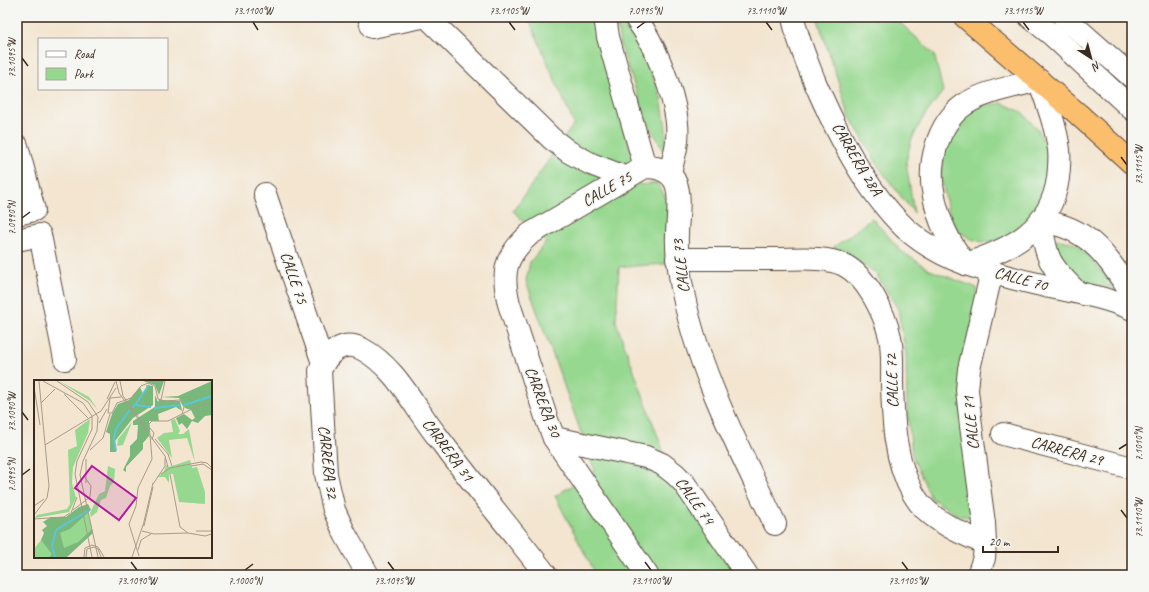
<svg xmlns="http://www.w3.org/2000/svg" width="1149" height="592" viewBox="0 0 1149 592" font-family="Caveat,sans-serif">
<rect width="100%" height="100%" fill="#f6f6f2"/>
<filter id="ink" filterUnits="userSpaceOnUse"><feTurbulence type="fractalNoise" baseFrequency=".025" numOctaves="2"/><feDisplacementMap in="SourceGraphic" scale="8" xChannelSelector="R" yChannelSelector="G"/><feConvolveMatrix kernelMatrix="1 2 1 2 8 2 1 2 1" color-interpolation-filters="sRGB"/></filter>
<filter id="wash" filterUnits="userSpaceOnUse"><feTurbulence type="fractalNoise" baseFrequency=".012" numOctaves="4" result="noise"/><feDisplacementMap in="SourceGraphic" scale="16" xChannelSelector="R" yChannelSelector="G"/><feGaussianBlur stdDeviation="0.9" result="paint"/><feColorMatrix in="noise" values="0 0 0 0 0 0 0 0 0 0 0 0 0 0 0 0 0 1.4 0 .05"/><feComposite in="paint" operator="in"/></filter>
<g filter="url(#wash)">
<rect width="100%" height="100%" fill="#f3e5d0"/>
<!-- green -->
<g fill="#96d88f" stroke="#688156">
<polygon points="528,17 596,17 599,38 640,185 657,183 669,203 666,264 619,267 616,322 676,486 738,575 596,575 555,496 595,471 526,281 530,262 546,242 513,211 574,124"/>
<polygon points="616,17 622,17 638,41 661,98 666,128 666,154 647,122 620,44"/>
<polygon points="817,17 894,17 934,54 943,91 923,118 911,141 906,162 914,213 882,172 850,117"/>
<polygon points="1002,103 1022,112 1038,130 1047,148 1048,174 1043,196 1036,211 1024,224 1010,235 995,241 982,242 971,239 958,231 949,216 941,176 945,149 964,115 981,106"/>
<polygon points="872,218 901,251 930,270 977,288 976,517 959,516 931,498 912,455 907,406 906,354 898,309 875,272 833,248"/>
<polygon points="1059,240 1071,242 1083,249 1115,288 1089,284 1071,278 1053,242"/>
</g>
</g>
<g filter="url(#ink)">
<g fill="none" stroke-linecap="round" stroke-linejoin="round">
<defs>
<g id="minor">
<polyline points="369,17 372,27 422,17"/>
<polyline points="427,17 552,139 569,152 591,164 627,178"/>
<polyline points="605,17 608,37 645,167"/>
<path d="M635 17C656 45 681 106 677 141 676 152 672 163 670 174"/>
<path d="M793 17C797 39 806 59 814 80 836 131 865 190 906 229 923 244 944 256 966 264 987 271 1010 278 1033 283 1066 291 1100 295 1132 309"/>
<polyline points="1030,17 1052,35 1132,109"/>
<polyline points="1064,17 1132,77"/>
<path d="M1039 80C1047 103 1056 126 1059 150 1060 159 1059 169 1058 178 1051 230 1011 249 966 264 950 245 938 220 934 196 927 165 937 124 964 105 982 92 1017 86 1039 80Z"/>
<polyline points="17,146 34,210 17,214"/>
<polyline points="265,194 323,363"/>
<polyline points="17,240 40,235 65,359"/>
<path d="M677 259C711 259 744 259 778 259 797 259 826 256 844 265 867 277 884 312 890 337 893 351 892 368 892 383 893 420 894 461 914 495 927 518 961 534 985 543"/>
<path d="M1077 292C1049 265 1046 259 1041 221 1091 228 1106 256 1132 294"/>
<polyline points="1003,434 1132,468"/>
<polyline points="554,438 646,457 662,464 675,474 684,483 747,575"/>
<path d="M368 575 345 534 334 510 326 474 320 371C327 353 343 339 362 349 396 367 414 407 437 436 472 483 510 528 546 575"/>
<path d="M647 575 554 438 547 420 509 304C501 272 505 256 530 234L645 167C690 167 677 207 677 236 676 252 679 267 681 282 696 368 738 446 775 524"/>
<polyline points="978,575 984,558 985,543 984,523 971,426 967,390 969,369 992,271"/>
</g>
<polyline id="highway" points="965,17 1078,114 1132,163"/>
</defs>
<!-- minor casing -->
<use href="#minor" stroke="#574639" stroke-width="24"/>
<!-- highway casing -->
<use href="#highway" stroke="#574639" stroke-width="24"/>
<!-- minor -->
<use href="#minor" stroke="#fff" stroke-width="22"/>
<!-- highway -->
<use href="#highway" stroke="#fabe6d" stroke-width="22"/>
</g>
</g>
<!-- ticks -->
<path fill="none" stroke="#3b2a1e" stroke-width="1.5" d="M253 22 258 30M509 22 515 30M766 22 772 30M1023 22 1029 30M637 28 645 22M22 58 28 66M1121 157 1127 165M22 218 30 212M22 412 28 420M1119 449 1127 444M22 475 30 469M1121 510 1127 518M131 562 137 570M388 562 394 570M645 562 651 570M902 562 908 570M245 570 253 564"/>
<g text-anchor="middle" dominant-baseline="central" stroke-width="3" stroke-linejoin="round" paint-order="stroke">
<!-- street labels -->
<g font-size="16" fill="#3b2a1e" stroke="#f6f6f2">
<text transform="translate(857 159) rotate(59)">CARRERA 28A</text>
<text transform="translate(607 189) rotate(-30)">CALLE 75</text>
<text transform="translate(681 266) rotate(-97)">CALLE 73</text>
<text transform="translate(294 278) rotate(71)">CALLE 75</text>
<text transform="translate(1021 279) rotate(15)">CALLE 70</text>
<text transform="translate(892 381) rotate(-92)">CALLE 72</text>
<text transform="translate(543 402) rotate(69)">CARRERA 30</text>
<text transform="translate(971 423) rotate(-96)">CALLE 71</text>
<text transform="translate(448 450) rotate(53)">CARRERA 31</text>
<text transform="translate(1067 451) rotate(15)">CARRERA 29</text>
<text transform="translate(328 462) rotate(83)">CARRERA 32</text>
<text transform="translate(695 501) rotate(54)">CALLE 74</text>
</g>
</g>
<!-- overview -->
<g transform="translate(34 380)">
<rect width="178" height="178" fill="#f3e5d0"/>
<path d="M25 1 55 17 64 30 56 21ZM56 39 54 53 39 87 38 103 42 118 35 132 1 138 3 135 33 129 36 124 34 70 43 66 41 50ZM141 39 146 51 144 54H149L155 49 161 82 153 58 135 60 138 78 123 58 130 53 139 52 137 40ZM98 42 89 65 83 66 84 59ZM156 80 158 88 163 87 171 112V124L145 122 139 94H135V103L131 97H123L130 92 132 85 135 87ZM74 86 81 89 80 102 76 106 72 118 67 120 63 132 57 137 56 133 65 114 71 111ZM54 132 58 149 44 162 15 177H0V169L7 160 11 164 26 152 36 149Z" fill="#96d88f"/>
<path d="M109 1H130L125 15 121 5ZM178 1V35L171 36 164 43 158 41 153 49 148 43 145 45 142 38 150 34 158 40 161 38 157 30 151 28 145 18 127 17 144 16ZM112 5 119 6V25L99 38 81 61 82 72H76V54L72 52 78 34 84 24 95 20 106 7 109 14 113 8ZM121 15 124 22 125 20 146 21 148 31 142 27 124 34 125 41H115V56L109 63V69L92 87V92L89 90 96 76V66L103 59 104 45H99V41L121 27ZM54 124 57 130 36 149 26 153 30 168 44 162 58 149 59 153 33 177H15L18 174 7 160 10 153 8 150 13 146 9 142 17 137H32L45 127Z" fill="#78b87a"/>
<path fill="none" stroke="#5cc6d7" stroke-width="2" d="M102 25 117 27M150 25 178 16M99 28 115 5M120 28 147 25M82 71 80 59 82 49 96 30M21 177 18 166 22 150 55 130"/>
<path fill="none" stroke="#a99a89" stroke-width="1" d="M9 1 49 23 58 36V49L43 81 41 94 58 177M23 1 54 22 64 37 63 51 49 81 46 95 64 177M82 1 85 13 131 76 134 87M86 1 89 16 110 45M0 7 6 45M30 14 54 38M87 17 76 18 74 33H78L83 23 97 18 107 6 114 3 121 6 124 19 131 21 146 20 150 27 148 34 134 41H118L115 44 118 79 104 108 102 126 95 144 105 176M73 19 81 2M127 20 131 1M7 23 21 9M148 34 164 26 178 23M65 43 73 29M116 48 120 53 118 60M121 59 134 74 138 86M11 65 67 31 82 8M56 70 69 58 76 34M157 86 169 84 178 90M127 94 136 88 167 82 173 83 178 88M136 94 146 147 154 153 171 156 178 154M52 103V79M119 104 131 86V78M0 126 10 119M39 130 56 117 57 106 50 96M37 133 43 117M0 135 13 118 15 106 5 1M0 139 30 137 36 133M109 146 119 103M110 146 119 107M108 151 120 154 154 153M162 151H178M104 170 107 160 117 154M50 177 51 168 58 165 64 167 70 177M52 177 53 169 60 167 64 169 67 177M98 177 109 145"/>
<path fill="#b5179e" fill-opacity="0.15" stroke="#b5179e" stroke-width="2" d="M58 86 102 118 85 140 41 108Z"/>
<rect width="178" height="178" fill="none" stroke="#3b2a1e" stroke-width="2"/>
</g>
<!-- margin -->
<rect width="1149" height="592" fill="none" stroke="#f6f6f2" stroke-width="44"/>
<!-- legend -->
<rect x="38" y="38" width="130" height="52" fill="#f6f6f2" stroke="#aba49d"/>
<rect x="46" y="51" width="20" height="6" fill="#ffffff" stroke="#aba49d"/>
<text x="74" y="58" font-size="12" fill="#3b2a1e">Road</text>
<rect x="46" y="68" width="20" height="12" fill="#96d88f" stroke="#aba49d"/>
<text x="74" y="78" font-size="12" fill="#3b2a1e">Park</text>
<!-- north arrow -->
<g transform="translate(1091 58) rotate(144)" stroke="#f6f6f2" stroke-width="3" paint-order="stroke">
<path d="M0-3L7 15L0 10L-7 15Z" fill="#3b2a1e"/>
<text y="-6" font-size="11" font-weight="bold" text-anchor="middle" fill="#3b2a1e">N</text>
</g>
<!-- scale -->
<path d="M983 546v6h75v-6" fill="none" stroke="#3b2a1e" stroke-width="2"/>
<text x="989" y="546" font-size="12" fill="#3b2a1e" stroke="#f6f6f2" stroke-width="3" paint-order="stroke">20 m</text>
<rect x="22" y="22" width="1105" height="548" fill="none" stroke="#3b2a1e" stroke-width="1.5"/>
<g font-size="10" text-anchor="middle" fill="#3b2a1e">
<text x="253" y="14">73.1100°W</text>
<text x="509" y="14">73.1105°W</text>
<text x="645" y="14">7.0995°N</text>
<text x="766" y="14">73.1110°W</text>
<text x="1023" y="14">73.1115°W</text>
<text transform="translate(11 58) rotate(-90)" y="4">73.1095°W</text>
<text transform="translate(1138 165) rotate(-90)" y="4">73.1115°W</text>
<text transform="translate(11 218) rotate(-90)" y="4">7.0990°N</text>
<text transform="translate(11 412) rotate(-90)" y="4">73.1090°W</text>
<text transform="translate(1138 444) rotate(-90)" y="4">7.1010°N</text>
<text transform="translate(11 475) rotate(-90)" y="4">7.0995°N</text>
<text transform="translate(1138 518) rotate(-90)" y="4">73.1110°W</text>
<text x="137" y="584">73.1090°W</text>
<text x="245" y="584">7.1000°N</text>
<text x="394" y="584">73.1095°W</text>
<text x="651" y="584">73.1100°W</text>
<text x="908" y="584">73.1105°W</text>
</g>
</svg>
